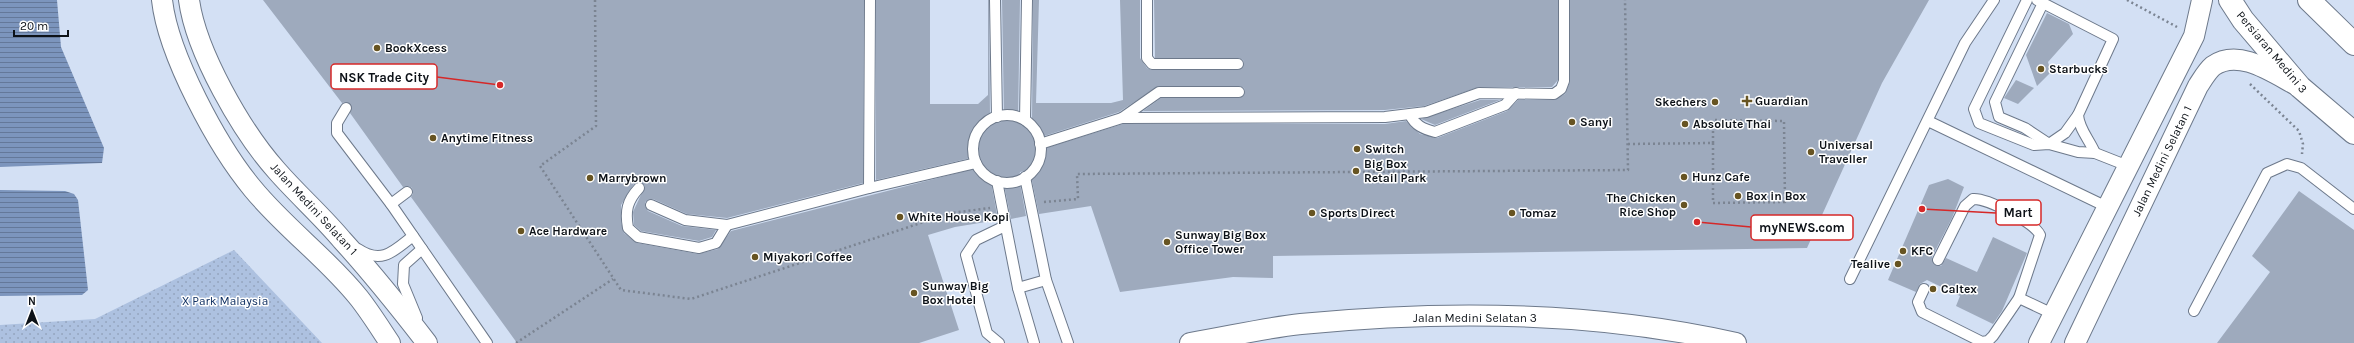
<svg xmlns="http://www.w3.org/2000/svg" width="2354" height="343" viewBox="0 0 2354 343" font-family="Karla,sans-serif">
<defs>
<pattern id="park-dots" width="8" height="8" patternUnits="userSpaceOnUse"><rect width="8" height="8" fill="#adc1e0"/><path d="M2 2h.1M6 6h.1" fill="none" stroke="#94a5bf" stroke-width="1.8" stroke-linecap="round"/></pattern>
<pattern id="water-rules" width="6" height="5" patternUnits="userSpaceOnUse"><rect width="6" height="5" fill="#7c95bd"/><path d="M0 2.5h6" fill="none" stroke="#647899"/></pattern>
</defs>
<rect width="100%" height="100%" fill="#d3e0f4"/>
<!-- park -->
<polygon fill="url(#park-dots)" points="234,250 322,343 0,343 0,325 95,319"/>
<!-- water -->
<g fill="url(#water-rules)">
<polygon points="0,0 57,0 61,47 104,148 102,163 0,167"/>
<polygon points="0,190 65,191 74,194 78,200 88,290 82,295 0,296"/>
</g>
<!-- building -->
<g fill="#9eaabd">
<polygon points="263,0 864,0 863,183 727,218 687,214 653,199 645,202 645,206 648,211 682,226 716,230 712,237 699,241 641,231 634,225 633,212 645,186 641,182 634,184 621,205 621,222 624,233 637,243 698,254 718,249 731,231 981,167 981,159 975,157 876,180 876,0 930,0 930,104 978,104 988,95 988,0 989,0 990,117 997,123 1001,122 1004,117 1002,0 1020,0 1018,120 1021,125 1025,126 1032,120 1033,0 1039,0 1036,103 1111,103 1123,100 1120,0 1140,0 1140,58 1147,68 1152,70 1238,70 1244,64 1243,60 1238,58 1155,58 1154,0 1558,0 1558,80 1552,87 1479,87 1424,106 1385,110 1143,111 1161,98 1239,98 1245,92 1244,88 1239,86 1159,86 1119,112 1038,138 1034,146 1039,150 1123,124 1385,124 1406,121 1420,134 1437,138 1507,111 1518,100 1554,100 1565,94 1570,81 1570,0 1929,0 1882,83 1807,248 1273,256 1273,278 1233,277 1120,292 1091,206 1039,214 1031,176 1024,171 1020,172 1019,178 1026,216 1011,219 1003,180 996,175 992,176 991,182 998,220 955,227 928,235 959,330 919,343 517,343 411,197 413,194 412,188 409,186 403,187 350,113 351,105 346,102 342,103"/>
<polygon points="2047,13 2069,24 2073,34 2048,62 2051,72 2037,86 2026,55"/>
<polygon points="2016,80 2034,88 2018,104 2004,98"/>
<polygon points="1480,100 1500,100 1435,125 1421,119"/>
<polygon points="1948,179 1964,187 1952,218 1932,257 1933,264 1941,266 1946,258 1977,272 1993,237 2027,253 2002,311 1993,324 1956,306 1960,296 1927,280 1920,284 1916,292 1888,280 1929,185"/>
<polygon points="2299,191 2354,230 2354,343 2217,343 2270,272 2252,256"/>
</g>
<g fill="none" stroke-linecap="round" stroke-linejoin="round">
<defs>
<g id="service">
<polyline points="870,0 869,188 976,163"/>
<polyline points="995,0 997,117"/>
<polyline points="1147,0 1147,58 1152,64 1238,64"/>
<polyline points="2027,0 1974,109 1979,123 2034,145 2049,144 2078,152 2095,153 2128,166"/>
<path d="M2037 0 2113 39 2078 115C2079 129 2089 139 2095 153"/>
<polyline points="2043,3 1995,102 1999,117 2025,128 2049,144 2065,133 2078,115"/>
<polyline points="346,108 337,123 337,133 391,204"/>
<path d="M1410 115C1415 125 1423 129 1435 132L1505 105 1516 93"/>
<circle cx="1007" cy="149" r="34"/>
<polyline points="1122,118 1159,92 1239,92"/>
<polyline points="1025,120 1027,0"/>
<polyline points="1928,121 2107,207"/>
<polyline points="1040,144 1122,118 1385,117 1426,112 1479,93 1554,94 1561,89 1564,81 1564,0"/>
<polyline points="1025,177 1046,280 1068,343"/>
<polyline points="997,181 1018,288 1034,343"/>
<path d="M639 188C627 201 625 211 628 228L638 237 699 248 716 243 727 225"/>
<polyline points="407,192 391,204 487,343"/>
<polyline points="651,205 685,220 727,225 869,188"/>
<path d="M358 249C382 265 394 251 413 236"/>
<path d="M1938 260 1965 206 1973 199C1987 198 2034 222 2040 235L2019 298"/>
<polyline points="1850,279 1965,43 1994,0"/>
<polyline points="1018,288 1046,280"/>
<polyline points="1924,289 1918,302 1922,312 1982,342 1988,341 1993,336 2019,298 2053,314"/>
<polyline points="2194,311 2267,173 2287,164 2301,168 2354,209"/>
<polyline points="417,318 403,284 404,265 422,249"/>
<polyline points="999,343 987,333 966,255 976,240 1005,226"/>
</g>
<g id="minor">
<path d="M162 0C168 55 218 147 253 189 285 228 328 259 359 298 370 312 380 328 390 343"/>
<path d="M189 0C196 52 242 132 277 171 298 195 322 216 342 240 372 273 400 308 427 343"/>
<path d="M1190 343C1227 337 1264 328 1301 324 1445 310 1594 311 1736 343"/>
<polyline points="2039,343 2194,36 2202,0"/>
<path d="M2075 343 2198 86C2202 80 2207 71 2213 66 2240 47 2276 75 2300 87"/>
</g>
<g id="tertiary">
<polyline points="2230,0 2243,20 2300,87 2354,133"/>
<polyline points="2309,0 2354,44"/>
</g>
</defs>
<!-- service casing -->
<use href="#service" stroke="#6d798b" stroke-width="12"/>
<!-- minor casing -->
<use href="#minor" stroke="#6d798b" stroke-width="22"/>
<!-- tertiary casing -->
<use href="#tertiary" stroke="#6d798b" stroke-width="24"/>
<!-- path -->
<g stroke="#7b8492" stroke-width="2.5" stroke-dasharray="2 3" stroke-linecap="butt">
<polyline points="595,0 596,126 540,166 621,290 691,299 951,213 990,208"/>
<polyline points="2127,0 2177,27"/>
<polyline points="2250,84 2299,131 2303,144 2302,154"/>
<polyline points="1628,144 1713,143 1713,120 1784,121 1785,202 1713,203 1713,143"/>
<polyline points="1044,202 1078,199 1077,174 1628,170 1625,0"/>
<polyline points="516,343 613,279"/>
</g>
<!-- service -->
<use href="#service" stroke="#fff" stroke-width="10"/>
<!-- minor -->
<use href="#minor" stroke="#fff" stroke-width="20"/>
<!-- tertiary -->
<use href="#tertiary" stroke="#fff" stroke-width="22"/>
</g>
<!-- markers -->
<g fill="#675422" stroke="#fff" stroke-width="1.5">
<circle cx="377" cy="48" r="4"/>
<circle cx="2041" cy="69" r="4"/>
<path d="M1745 95h4v4h4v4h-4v4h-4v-4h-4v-4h4z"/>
<circle cx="1715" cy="102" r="4"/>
<circle cx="1572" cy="122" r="4"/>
<circle cx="1685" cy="124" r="4"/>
<circle cx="433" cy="138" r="4"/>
<circle cx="1357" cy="149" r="4"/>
<circle cx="1811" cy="152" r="4"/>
<circle cx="1356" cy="171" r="4"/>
<circle cx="1684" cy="177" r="4"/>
<circle cx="590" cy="178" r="4"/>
<circle cx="1738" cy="196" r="4"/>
<circle cx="1684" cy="205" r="4"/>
<circle cx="1312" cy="213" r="4"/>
<circle cx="1512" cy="213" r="4"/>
<circle cx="900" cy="217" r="4"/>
<circle cx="521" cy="231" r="4"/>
<circle cx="1167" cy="242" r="4"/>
<circle cx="1903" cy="251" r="4"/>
<circle cx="755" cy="257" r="4"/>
<circle cx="1898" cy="264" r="4"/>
<circle cx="1933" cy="289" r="4"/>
<circle cx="914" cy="293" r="4"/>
</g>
<g text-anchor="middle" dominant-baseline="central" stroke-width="3" stroke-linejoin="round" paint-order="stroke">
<!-- poi labels -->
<g font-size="12" font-weight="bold" fill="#0d1218" stroke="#fff" text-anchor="start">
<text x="385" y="48">BookXcess</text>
<text x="2049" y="69">Starbucks</text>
<text x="1755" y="101">Guardian</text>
<text x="1707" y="102" text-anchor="end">Skechers</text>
<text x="1580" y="122">Sanyi</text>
<text x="1693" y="124">Absolute Thai</text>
<text x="441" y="138">Anytime Fitness</text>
<text x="1819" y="145">Universal<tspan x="1819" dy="14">Traveller</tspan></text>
<text x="1365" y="149">Switch</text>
<text x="1364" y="164">Big Box<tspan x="1364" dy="14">Retail Park</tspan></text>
<text x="1692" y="177">Hunz Cafe</text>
<text x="598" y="178">Marrybrown</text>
<text x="1746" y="196">Box in Box</text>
<text x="1676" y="198" text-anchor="end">The Chicken<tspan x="1676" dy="14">Rice Shop</tspan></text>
<text x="1320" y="213">Sports Direct</text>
<text x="1520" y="213">Tomaz</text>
<text x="908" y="217">White House Kopi</text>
<text x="529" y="231">Ace Hardware</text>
<text x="1175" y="235">Sunway Big Box<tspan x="1175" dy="14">Office Tower</tspan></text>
<text x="1911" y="251">KFC</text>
<text x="763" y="257">Miyakori Coffee</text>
<text x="1890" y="264" text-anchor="end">Tealive</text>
<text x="922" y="286">Sunway Big<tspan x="922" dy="14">Box Hotel</tspan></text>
<text x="1941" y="289">Caltex</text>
</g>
<!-- street labels -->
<g font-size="12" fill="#0d1218" stroke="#fff">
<text transform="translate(2272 52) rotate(50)">Persiaran Medini 3</text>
<text transform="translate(2162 161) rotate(-64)">Jalan Medini Selatan 1</text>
<text transform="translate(314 209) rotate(47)">Jalan Medini Selatan 1</text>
<text x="1475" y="318">Jalan Medini Selatan 3</text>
</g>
<!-- park labels -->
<g font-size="12" fill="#103062" stroke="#fff">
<text x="225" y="301">X Park Malaysia</text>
</g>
</g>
<!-- callouts -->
<path fill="none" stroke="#d62828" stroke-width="1.5" d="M500 85L437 77M1922 209L1996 213M1697 222L1751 227"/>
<g fill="#d62828" stroke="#fff" stroke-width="1.5">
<circle cx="500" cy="85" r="4"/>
<circle cx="1922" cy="209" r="4"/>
<circle cx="1697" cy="222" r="4"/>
</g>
<g fill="#fff" stroke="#d62828" stroke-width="1.5">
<rect x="331" y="64" width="106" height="25" rx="4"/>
<rect x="1996" y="200" width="45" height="25" rx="4"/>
<rect x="1751" y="215" width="102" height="25" rx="4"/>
</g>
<g font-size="13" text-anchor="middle" font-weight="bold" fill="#0d1218">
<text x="384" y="82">NSK Trade City</text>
<text x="2018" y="217">Mart</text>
<text x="1802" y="232">myNEWS.com</text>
</g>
<!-- north arrow -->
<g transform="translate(32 311)" stroke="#ffffff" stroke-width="3" paint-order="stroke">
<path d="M0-3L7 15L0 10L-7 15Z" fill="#0d1218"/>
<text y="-6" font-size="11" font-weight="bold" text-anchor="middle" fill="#0d1218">N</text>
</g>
<!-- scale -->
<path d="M14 30v6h54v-6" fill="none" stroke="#0d1218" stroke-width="2"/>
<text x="20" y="30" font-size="12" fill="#0d1218" stroke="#ffffff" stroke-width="3" paint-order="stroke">20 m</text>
</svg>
